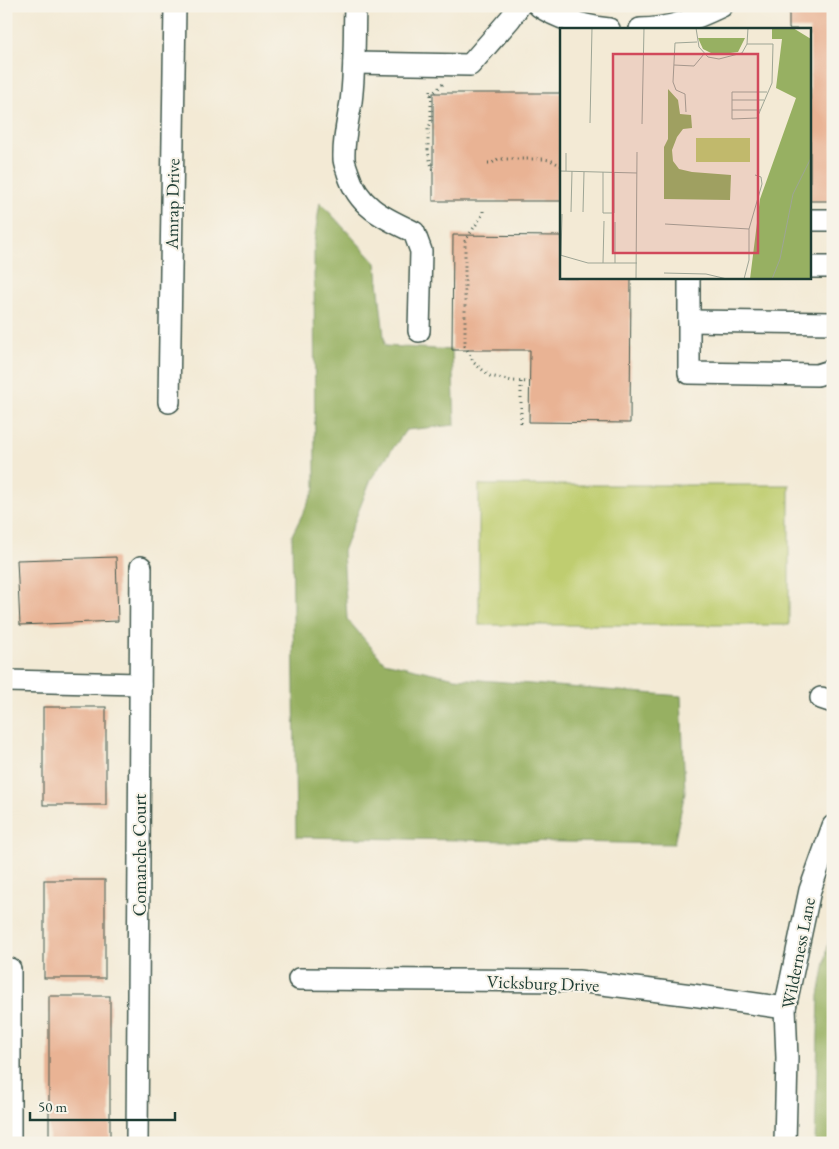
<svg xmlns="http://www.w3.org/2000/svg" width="839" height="1149" viewBox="0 0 839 1149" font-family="'EB Garamond',serif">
<rect width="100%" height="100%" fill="#f7f3e8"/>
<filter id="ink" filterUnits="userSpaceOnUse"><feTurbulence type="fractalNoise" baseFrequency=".02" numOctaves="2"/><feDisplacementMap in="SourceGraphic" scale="10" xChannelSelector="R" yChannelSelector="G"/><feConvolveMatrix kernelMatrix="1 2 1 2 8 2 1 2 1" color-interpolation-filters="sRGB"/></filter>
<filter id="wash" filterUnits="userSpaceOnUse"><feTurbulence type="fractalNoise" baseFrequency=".0096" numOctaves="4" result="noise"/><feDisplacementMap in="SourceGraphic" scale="20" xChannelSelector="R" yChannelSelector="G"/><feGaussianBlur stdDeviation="1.12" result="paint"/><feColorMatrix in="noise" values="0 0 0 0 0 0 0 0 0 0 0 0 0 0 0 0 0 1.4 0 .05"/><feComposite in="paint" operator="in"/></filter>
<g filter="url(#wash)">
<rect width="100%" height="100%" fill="#f3ead5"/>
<!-- green -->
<rect fill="#bfcd6f" stroke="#6f8552" x="479" y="485" width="310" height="140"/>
<!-- forest -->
<g fill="#97b062" stroke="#5b764b">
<polygon points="320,202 376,263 385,346 452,350 455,425 406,430 371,479 343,551 347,619 384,662 455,678 681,696 685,792 674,844 296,837 292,535 315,489 314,242"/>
<polygon points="833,917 833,1143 815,1143 819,996"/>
</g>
<g id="blocks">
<!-- building -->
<g fill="#e9b394">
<polygon points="789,7 833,7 833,201 810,201 810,29 789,29"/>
<rect x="433" y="93" width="129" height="108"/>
<polygon points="453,235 562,236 562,278 631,278 630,423 529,422 530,350 452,350"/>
<polygon points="116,557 118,621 20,625 17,560"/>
<rect x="43" y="707" width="63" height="98"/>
<rect x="44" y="880" width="61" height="98"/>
<rect x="49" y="996" width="61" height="147"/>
</g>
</g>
</g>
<g filter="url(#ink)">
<use href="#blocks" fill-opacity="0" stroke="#3f574c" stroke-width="1"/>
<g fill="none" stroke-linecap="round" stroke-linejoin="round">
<defs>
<g id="minor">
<path d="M355 6C354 38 355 70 351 102 348 120 343 140 344 159 344 163 347 169 348 173 358 207 384 218 414 232L421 251 419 331"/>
<path d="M539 6C560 20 584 26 609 29"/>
<path d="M640 29C670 29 695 19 722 6"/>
<polyline points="354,63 470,65 510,19 519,6"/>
<polyline points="810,220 833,220"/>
<polyline points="810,267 833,267"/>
<polyline points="689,278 689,373 817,375 833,370"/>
<polyline points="689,321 833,323"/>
<polyline points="169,402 175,6"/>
<polyline points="6,681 140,684"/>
<polyline points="821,698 833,702"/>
<polyline points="10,969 10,1143"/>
<polyline points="299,979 578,981 692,995 785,1008"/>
<polyline points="137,1143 141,567"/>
<polyline points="785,1143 787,1058 785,1008 810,890 833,826"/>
</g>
</defs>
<!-- minor casing -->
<use href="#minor" stroke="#3f574c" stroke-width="24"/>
<!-- path -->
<g stroke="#3f574c" stroke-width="3" stroke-dasharray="1 4" stroke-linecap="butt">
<polyline points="431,90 431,123 428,129 428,152 433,171"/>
<polyline points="431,95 443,84"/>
<polyline points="488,163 492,163 498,159 543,159 550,160 562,166"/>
<polyline points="483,211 483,214 465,241 465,346 474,363 490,376 512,381 531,382"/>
<polyline points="521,423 521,382"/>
</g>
<!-- minor -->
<use href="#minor" stroke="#fff" stroke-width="21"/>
</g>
</g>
<g text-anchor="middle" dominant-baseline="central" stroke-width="4" stroke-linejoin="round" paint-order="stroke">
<!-- street labels -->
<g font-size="18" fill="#1f3d34" stroke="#f7f3e8">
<text transform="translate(172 204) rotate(-89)">Amrap Drive</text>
<text transform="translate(139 855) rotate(-90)">Comanche Court</text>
<text transform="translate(798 953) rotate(-79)">Wilderness Lane</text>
<text transform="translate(543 983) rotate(2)">Vicksburg Drive</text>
</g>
</g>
<!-- overview -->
<g transform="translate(560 28)">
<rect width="251" height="251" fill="#f3ead5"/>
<path d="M136 110H190V134H136Z" fill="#bfcd6f"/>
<path d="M212 0H233L251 11V251H190L200 171 236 70 216 60 222 11H212ZM138 10H185L178 24 155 27 143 21ZM108 61 118 72 120 86 131 87 132 100 123 101 117 109 112 122 113 133 119 141 132 144 171 147 170 172 104 171V119L108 111Z" fill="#97b062"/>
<path fill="none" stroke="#9ea595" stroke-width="1" d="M136 0 139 19 148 29 159 31 182 25 187 16 188 0M187 16H213L212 55 197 90 172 91V64H207M114 37 134 38 144 26M172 72H204M172 82H200M126 84 125 66 116 62 113 54 115 15 137 14M30 95 32 0M82 96 84 0M0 143 77 145M6 143V125M43 144V185H54V144M11 184 12 143M23 184 24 144M55 194V235M105 196 189 201M0 227 28 235H77M1 227 2 186M43 235 44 193M104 245 146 246 167 251M76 251 77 124M184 251 189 232V201L202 156 201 149 195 147M212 251 220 231 233 166 252 128"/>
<path fill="#d1495b" fill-opacity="0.15" stroke="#d1495b" stroke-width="2.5" d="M53 26H198V225H53Z"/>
<rect width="251" height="251" fill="none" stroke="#1f3d34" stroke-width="2.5"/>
</g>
<!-- margin -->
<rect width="839" height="1149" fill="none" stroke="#f7f3e8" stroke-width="25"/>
<!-- scale -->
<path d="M30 1112v8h145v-8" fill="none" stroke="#1f3d34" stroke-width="2.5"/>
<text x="38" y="1112" font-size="15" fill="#1f3d34" stroke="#f7f3e8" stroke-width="4" paint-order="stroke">50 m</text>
</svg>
